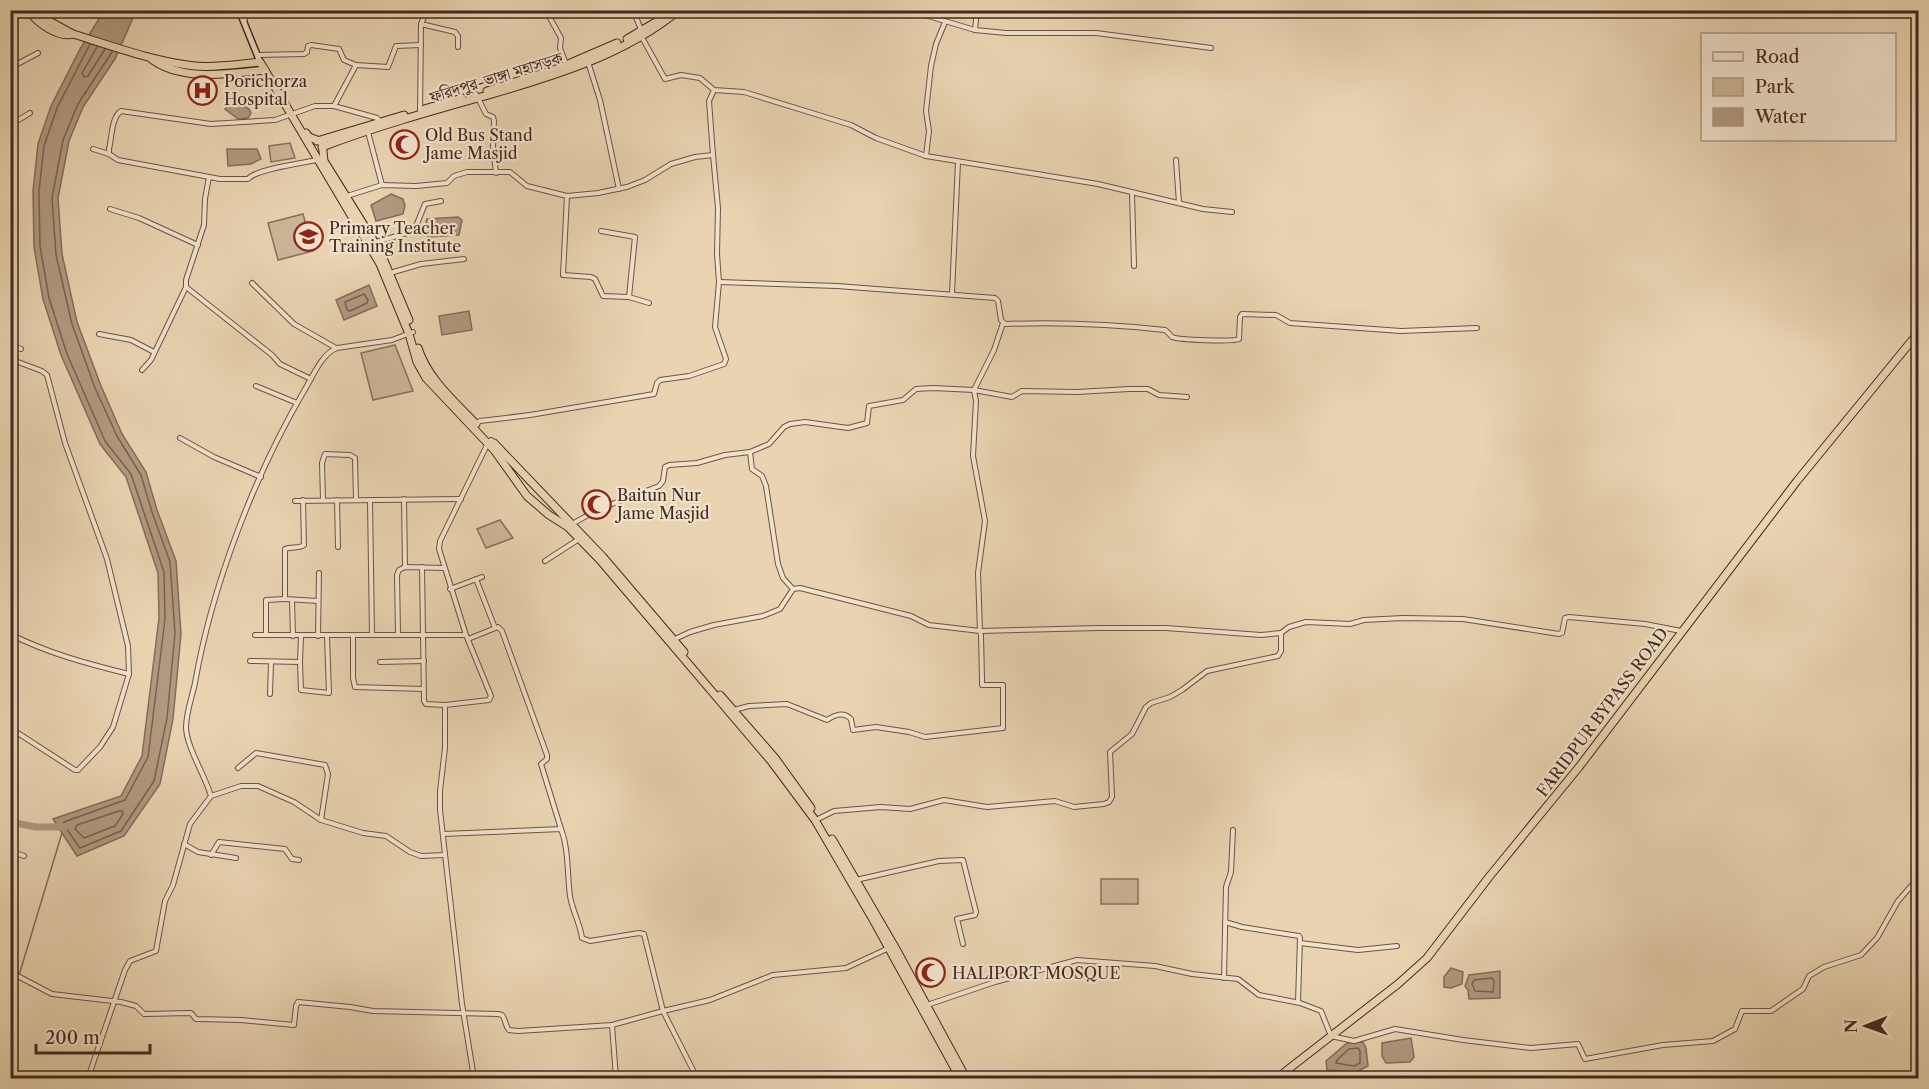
<svg xmlns="http://www.w3.org/2000/svg" width="1929" height="1089" viewBox="0 0 1929 1089" font-family="'Libre Caslon Text','Noto Serif Bengali',serif">
<rect width="100%" height="100%" fill="#e9d3b1"/>
<filter id="stains"><feTurbulence type="fractalNoise" baseFrequency=".00333" numOctaves="4"/><feColorMatrix values="0 0 0 0 .2 0 0 0 0 .09 0 0 0 0 .02 0 0 0 .5 -.17"/></filter>
<radialGradient id="worn" r=".72"><stop offset=".6" stop-color="#630" stop-opacity="0"/><stop offset="1" stop-color="#630" stop-opacity=".3"/></radialGradient>
<!-- green -->
<g fill="#cdb698" stroke="#88705b" stroke-width="1.5">
<polygon points="290,143 295,158 271,162 269,146"/>
<polygon points="303,214 313,251 278,260 268,223"/>
<polygon points="395,345 413,391 373,400 361,353"/>
<polygon points="500,520 513,538 486,548 477,529"/>
<rect x="1101" y="879" width="37" height="25"/>
</g>
<!-- water -->
<g fill="#b1997f" stroke="#856c58" stroke-width="1.5">
<polygon points="104,11 136,11 115,59 83,107 69,141 58,198 62,254 77,322 101,386 122,434 146,472 157,510 176,561 181,634 173,719 160,784 124,836 77,856 53,819 121,796 142,756 159,618 158,573 126,477 100,444 61,355 43,299 34,247 33,191 38,144 51,106 80,49"/>
<polygon points="228,104 240,104 249,109 251,113 248,118 238,119 225,109"/>
<polygon points="227,149 257,149 261,159 251,164 228,166"/>
<polygon points="391,194 403,199 405,206 403,214 376,221 371,205"/>
<polygon points="458,217 462,220 459,235 428,237 424,228 427,219"/>
<polygon points="369,285 377,306 344,320 336,300"/>
<polygon points="469,311 472,330 442,335 439,316"/>
<polygon points="1451,968 1463,972 1462,984 1451,988 1444,987 1444,977"/>
<polygon points="1500,971 1500,998 1469,999 1468,990 1465,986 1469,975"/>
<polygon points="1411,1038 1414,1057 1410,1062 1386,1063 1382,1056 1382,1043"/>
<polygon points="1363,1042 1366,1048 1368,1066 1356,1072 1327,1070 1326,1061 1347,1043"/>
</g>
<g fill="none" stroke-linecap="round" stroke-linejoin="round">
<!-- shore -->
<g stroke="#7a614e" stroke-width="1.5">
<polyline points="90,44 57,108 44,146 39,191 40,246 49,298 67,354 105,441 131,474 164,572 165,619 148,757 125,800 64,822 64,825 80,848 121,831 154,781 167,718 175,633 170,562 152,512 141,475 117,436 95,388 72,324 56,255 52,198 63,140 78,104 112,52"/>
<polyline points="97,47 82,73 84,77 88,76 105,49"/>
<polygon points="364,294 368,300 367,303 350,311 347,310 345,302"/>
<polygon points="119,811 122,811 123,814 115,826 84,838 75,829 77,825"/>
<polygon points="1492,978 1494,981 1493,992 1475,991 1472,984 1474,980"/>
<polygon points="1358,1048 1360,1051 1360,1063 1354,1066 1336,1063 1337,1060 1349,1049"/>
</g>
<!-- stream -->
<polyline stroke="#856c58" stroke-width="1.5" points="10,1020 17,982 62,833"/>
<!-- river -->
<polyline stroke="#b1997f" stroke-width="7" points="10,822 36,827 65,827"/>
<defs>
<g id="street">
<polyline points="633,10 640,27 639,32 665,79 681,75 700,78 714,90 744,92 851,125 876,138 926,156 1098,184 1203,209 1232,212"/>
<polyline points="885,10 918,13 975,30 977,10"/>
<polyline points="549,11 549,10"/>
<polyline points="550,18 561,38 560,48 566,64"/>
<polyline points="244,23 247,10"/>
<polyline points="421,24 455,32 458,36 458,47"/>
<polyline points="975,30 1006,33 1096,33 1211,48"/>
<polyline points="257,55 304,54 307,52 308,46 311,45 339,49 344,60 356,65"/>
<polyline points="588,62 600,100 619,189"/>
<polyline points="10,68 38,53"/>
<polyline points="476,94 486,114 493,117 494,121 493,147 496,173"/>
<polyline points="334,106 377,118 381,122"/>
<polyline points="420,114 421,24 427,10"/>
<polyline points="10,125 30,113"/>
<polyline points="368,132 382,185"/>
<polyline points="93,149 109,154"/>
<polyline points="713,155 709,101 714,90"/>
<polyline points="926,156 929,131 926,111 931,66 936,44 945,22"/>
<path d="M317 160C302 163 256 169 248 179H220L118 160 109 154V149C112 138 111 118 121 111L211 124 275 120 315 106H334L356 65 388 67 396 46 421 45"/>
<polyline points="1176,160 1179,203"/>
<polyline points="209,177 205,199 204,225 186,280 186,287 272,355 280,364 311,379"/>
<polyline points="1132,194 1134,266"/>
<polyline points="347,196 382,185 416,186 447,183 454,176 467,172 510,172 527,186 567,196 598,193 627,187 645,180 671,164 695,157 713,155 718,208 717,254 719,282 715,327 726,359 724,364 689,376 660,380 657,383 654,394 530,415 480,421 475,424"/>
<polyline points="567,196 563,275 591,277 595,279 603,296 629,297 649,303"/>
<polyline points="110,209 139,218 198,245"/>
<polyline points="601,231 635,237 629,297"/>
<polyline points="376,242 414,231 425,204 441,201"/>
<polyline points="390,273 421,264 464,259"/>
<path d="M719 282 837 286 995 298 998 301 1001 320 1005 324C1059 322 1111 324 1165 330 1168 332 1170 335 1172 337 1179 340 1234 342 1239 339L1240 317 1242 314 1276 315 1290 323 1401 331 1477 328"/>
<polyline points="252,283 294,324 336,348"/>
<polyline points="952,294 958,162"/>
<polyline points="99,334 131,340 154,352"/>
<polyline points="10,345 21,349"/>
<polyline points="10,359 42,371 47,375 65,443 107,559 128,646 129,674 113,727 100,747 78,770 75,770 10,728"/>
<polyline points="142,370 151,360 186,287"/>
<polyline points="256,386 297,403"/>
<polyline points="180,438 214,457 261,477"/>
<polyline points="750,452 752,469 762,476 766,486 778,564 783,578 793,589"/>
<polyline points="404,499 405,567"/>
<path d="M303 500 304 545C299 549 292 546 285 549V599L318 601"/>
<polyline points="323,500 322,463 325,454 350,455 355,458 356,500"/>
<polyline points="337,500 338,547"/>
<polyline points="370,500 372,635"/>
<polyline points="295,501 461,499"/>
<polyline points="572,524 599,509 659,486 663,481 665,467 669,465 697,463 725,455 750,452 769,444 784,427 790,424 805,422 848,428 867,423 869,406 903,400 916,389 933,388 974,390 994,350 1003,323"/>
<polyline points="545,561 579,539"/>
<polyline points="422,567 424,701 426,704 445,705"/>
<polyline points="476,579 495,628"/>
<polyline points="10,586 12,586"/>
<polyline points="450,589 482,577"/>
<polyline points="292,600 293,636"/>
<path d="M10 634C47 653 88 664 129 674"/>
<polyline points="398,634 397,575 399,570 405,567 444,568"/>
<polyline points="255,635 466,635"/>
<polyline points="266,635 266,600 285,599"/>
<polyline points="318,636 319,573"/>
<polyline points="353,636 353,678 355,687 424,689"/>
<polyline points="468,639 498,627 502,631 547,755 547,759 541,764 561,829"/>
<polyline points="675,639 690,632 714,625 763,616 780,609 793,589 800,588 911,616 929,625 980,631 1099,628 1166,628 1261,635 1281,633 1289,627 1306,622 1350,624 1364,620 1403,618 1463,619 1559,634 1562,633 1565,618 1569,617 1645,624 1681,631"/>
<polyline points="250,661 300,662 301,636"/>
<polyline points="300,662 301,690 329,693 327,636"/>
<polyline points="380,662 424,661"/>
<polyline points="270,694 271,663"/>
<path d="M734 710 749 706 787 704 827 720C835 715 843 711 851 719L853 730 876 727 909 732 925 737 1003 728V685H982V679L981 635 980 631 978 573 985 521 973 456 976 401 974 390 1012 397 1022 391 1077 392 1129 389H1148L1159 395 1187 397"/>
<polyline points="238,768 256,753 325,765 328,774 321,820"/>
<polyline points="211,796 241,786 258,786 294,802 321,820 363,833 386,836 410,852 421,856 445,855"/>
<polyline points="816,820 834,811 881,807 910,809 944,800 987,807 1055,801 1074,807 1104,804 1109,802 1112,797 1110,752 1132,734 1146,707 1151,703 1170,697 1182,690 1207,671 1278,656 1281,651 1281,633"/>
<path d="M443 834 561 829C569 850 567 874 570 896 572 910 580 923 582 938L590 941 639 933 644 934 663 1011 710 1000 773 975 846 968 889 948"/>
<polyline points="184,844 198,852 236,858"/>
<polyline points="10,851 24,856"/>
<polyline points="211,855 219,842 285,849 292,859 299,860"/>
<polyline points="856,880 939,861 963,860 976,912 975,915 957,919 963,944"/>
<polyline points="1225,922 1242,927 1299,936 1300,938 1298,1002"/>
<polyline points="1300,943 1358,950 1397,946"/>
<path d="M10 972 52 994 121 1002 136 1006 144 1014 191 1013 196 1019 241 1020 294 1025 296 1006 298 1002 350 1007 373 1011 498 1014 502 1015C506 1020 505 1026 509 1030L518 1031 612 1025 663 1011 697 1078"/>
<polyline points="1224,978 1226,887 1231,872 1233,830"/>
<polyline points="927,1005 995,982 1077,960 1155,966 1192,974 1238,979 1259,995 1300,1003 1321,1011 1331,1036 1354,1041 1395,1029 1463,1040 1531,1048 1578,1044 1585,1059 1663,1045 1713,1041 1735,1029 1742,1011 1771,1011 1803,989 1809,976 1824,967 1861,955 1877,938 1898,901 1912,885 1918,885"/>
<polyline points="612,1025 616,1078"/>
<path d="M88 1078 125 970 130 961 156 951 165 901 173 885 190 824 211 796C205 775 187 748 186 728 186 713 192 697 195 683 212 586 254 476 304 391 312 378 322 353 337 348L392 340 413 332"/>
<polyline points="474,1078 462,1004 440,810 440,791 445,748 445,705 489,700 491,696 466,635 439,549 440,541 488,443 491,440"/>
</g>
<polyline id="secondary" points="239,10 260,62"/>
<g id="highway">
<path d="M28 10C37 23 58 38 73 34 112 46 155 62 195 66 216 68 239 64 260 62L380 264 409 334 417 362 426 378 494 450 527 496 549 515 568 527 600 560 771 761 815 820 875 923 960 1078"/>
<polyline points="34,10 40,16 73,34"/>
<polyline points="627,39 661,19 671,10"/>
<path d="M150 58C180 82 229 74 265 70"/>
<polyline points="487,91 559,68 617,43"/>
<polyline points="424,109 462,98"/>
<polyline points="306,133 309,137 322,142 324,161 380,251 409,320"/>
<polyline points="317,141 404,115"/>
<path d="M322 147C377 126 435 110 492 94 557 75 626 54 679 10"/>
<path d="M418 348C428 379 454 401 476 424"/>
<polyline points="494,443 603,557 684,652"/>
<polyline points="720,695 775,758 811,808"/>
<polyline points="832,839 896,949 966,1078"/>
<polyline points="1277,1078 1398,984 1427,958 1489,877 1579,767 1797,481 1918,333"/>
</g>
</defs>
<!-- street casing -->
<use href="#street" stroke="#6c5443" stroke-width="6"/>
<!-- secondary casing -->
<use href="#secondary" stroke="#43291e" stroke-width="8"/>
<!-- highway casing -->
<use href="#highway" stroke="#43291e" stroke-width="9"/>
<!-- street -->
<use href="#street" stroke="#f1e2cc" stroke-width="4"/>
<!-- secondary -->
<use href="#secondary" stroke="#f1e2cc" stroke-width="5"/>
<!-- highway -->
<use href="#highway" stroke="#e9d3b1" stroke-width="7"/>
</g>
<!-- icons -->
<defs>
<symbol id="hospital-ring" viewBox="-11 -11 22 22"><circle r="9.5" fill="#f1e2cc" stroke="#8f2418" stroke-width="1.5"/><path d="M-5-5h3v3.5h4V-5h3V5h-3V1.5h-4V5h-3Z" fill="#8f2418"/></symbol>
<symbol id="mosque-ring" viewBox="-11 -11 22 22"><circle r="9.5" fill="#f1e2cc" stroke="#8f2418" stroke-width="1.5"/><path d="M3.5-4.9A6 6 0 1 0 3.5 4.9A5 5 0 1 1 3.5-4.9Z" fill="#8f2418"/></symbol>
<symbol id="university-ring" viewBox="-11 -11 22 22"><circle r="9.5" fill="#f1e2cc" stroke="#8f2418" stroke-width="1.5"/><path d="M0-5L7-2L0 1L-7-2ZM-4 1L0 2.5L4 1V4Q0 6-4 4Z" fill="#8f2418"/></symbol>
</defs>
<g fill-rule="evenodd">
<use href="#hospital-ring" x="186" y="74" width="33" height="33"/>
<use href="#mosque-ring" x="388" y="128" width="33" height="33"/>
<use href="#university-ring" x="292" y="220" width="33" height="33"/>
<use href="#mosque-ring" x="580" y="488" width="33" height="33"/>
<use href="#mosque-ring" x="914" y="956" width="33" height="33"/>
</g>
<g text-anchor="middle" dominant-baseline="central" stroke-width="4.5" stroke-linejoin="round" paint-order="stroke">
<!-- street labels -->
<g font-size="16" fill="#43291e" stroke="#f1e2cc">
<text transform="translate(496 77) rotate(-17)">ফরিদপুর-ভাঙ্গা মহাসড়ক</text>
<text transform="translate(1602 712) rotate(-53)">FARIDPUR BYPASS ROAD</text>
</g>
<!-- poi labels -->
<g font-size="16" fill="#43291e" stroke="#f1e2cc" text-anchor="start">
<text x="224" y="81">Porichorza<tspan x="224" dy="18">Hospital</tspan></text>
<text x="425" y="135">Old Bus Stand<tspan x="425" dy="18">Jame Masjid</tspan></text>
<text x="329" y="228">Primary Teacher<tspan x="329" dy="18">Training Institute</tspan></text>
<text x="617" y="495">Baitun Nur<tspan x="617" dy="18">Jame Masjid</tspan></text>
<text x="952" y="973">HALIPORT MOSQUE</text>
</g>
</g>
<!-- margin -->
<rect width="1929" height="1089" fill="none" stroke="#e9d3b1" stroke-width="36"/>
<rect x="12" y="12" width="1905" height="1065" fill="none" stroke="#43291e" stroke-width="3"/>
<rect x="18" y="18" width="1893" height="1053" fill="none" stroke="#43291e" stroke-width="1.5"/>
<!-- legend -->
<rect x="1701" y="33" width="195" height="108" fill="#f1e2cc" stroke="#ab9886" stroke-width="1.5"/>
<rect x="1713" y="52" width="30" height="9" fill="#f1e2cc" stroke="#ab9886" stroke-width="1.5"/>
<text x="1755" y="63" font-size="18" fill="#43291e">Road</text>
<rect x="1713" y="78" width="30" height="18" fill="#cdb698" stroke="#ab9886" stroke-width="1.5"/>
<text x="1755" y="93" font-size="18" fill="#43291e">Park</text>
<rect x="1713" y="108" width="30" height="18" fill="#b1997f" stroke="#ab9886" stroke-width="1.5"/>
<text x="1755" y="123" font-size="18" fill="#43291e">Water</text>
<!-- north arrow -->
<g transform="translate(1866 1026) rotate(269)" stroke="#f1e2cc" stroke-width="4.5" paint-order="stroke">
<path d="M0-4.5L10 22L0 15L-10 22Z" fill="#43291e"/>
<text y="-9" font-size="16" font-weight="bold" text-anchor="middle" fill="#43291e">N</text>
</g>
<!-- scale -->
<path d="M36 1044v9h114v-9" fill="none" stroke="#43291e" stroke-width="3"/>
<text x="45" y="1044" font-size="18" fill="#43291e" stroke="#f1e2cc" stroke-width="4.5" paint-order="stroke">200 m</text>
<rect width="100%" height="100%" filter="url(#stains)"/>
<rect width="100%" height="100%" fill="url(#worn)"/>
</svg>
